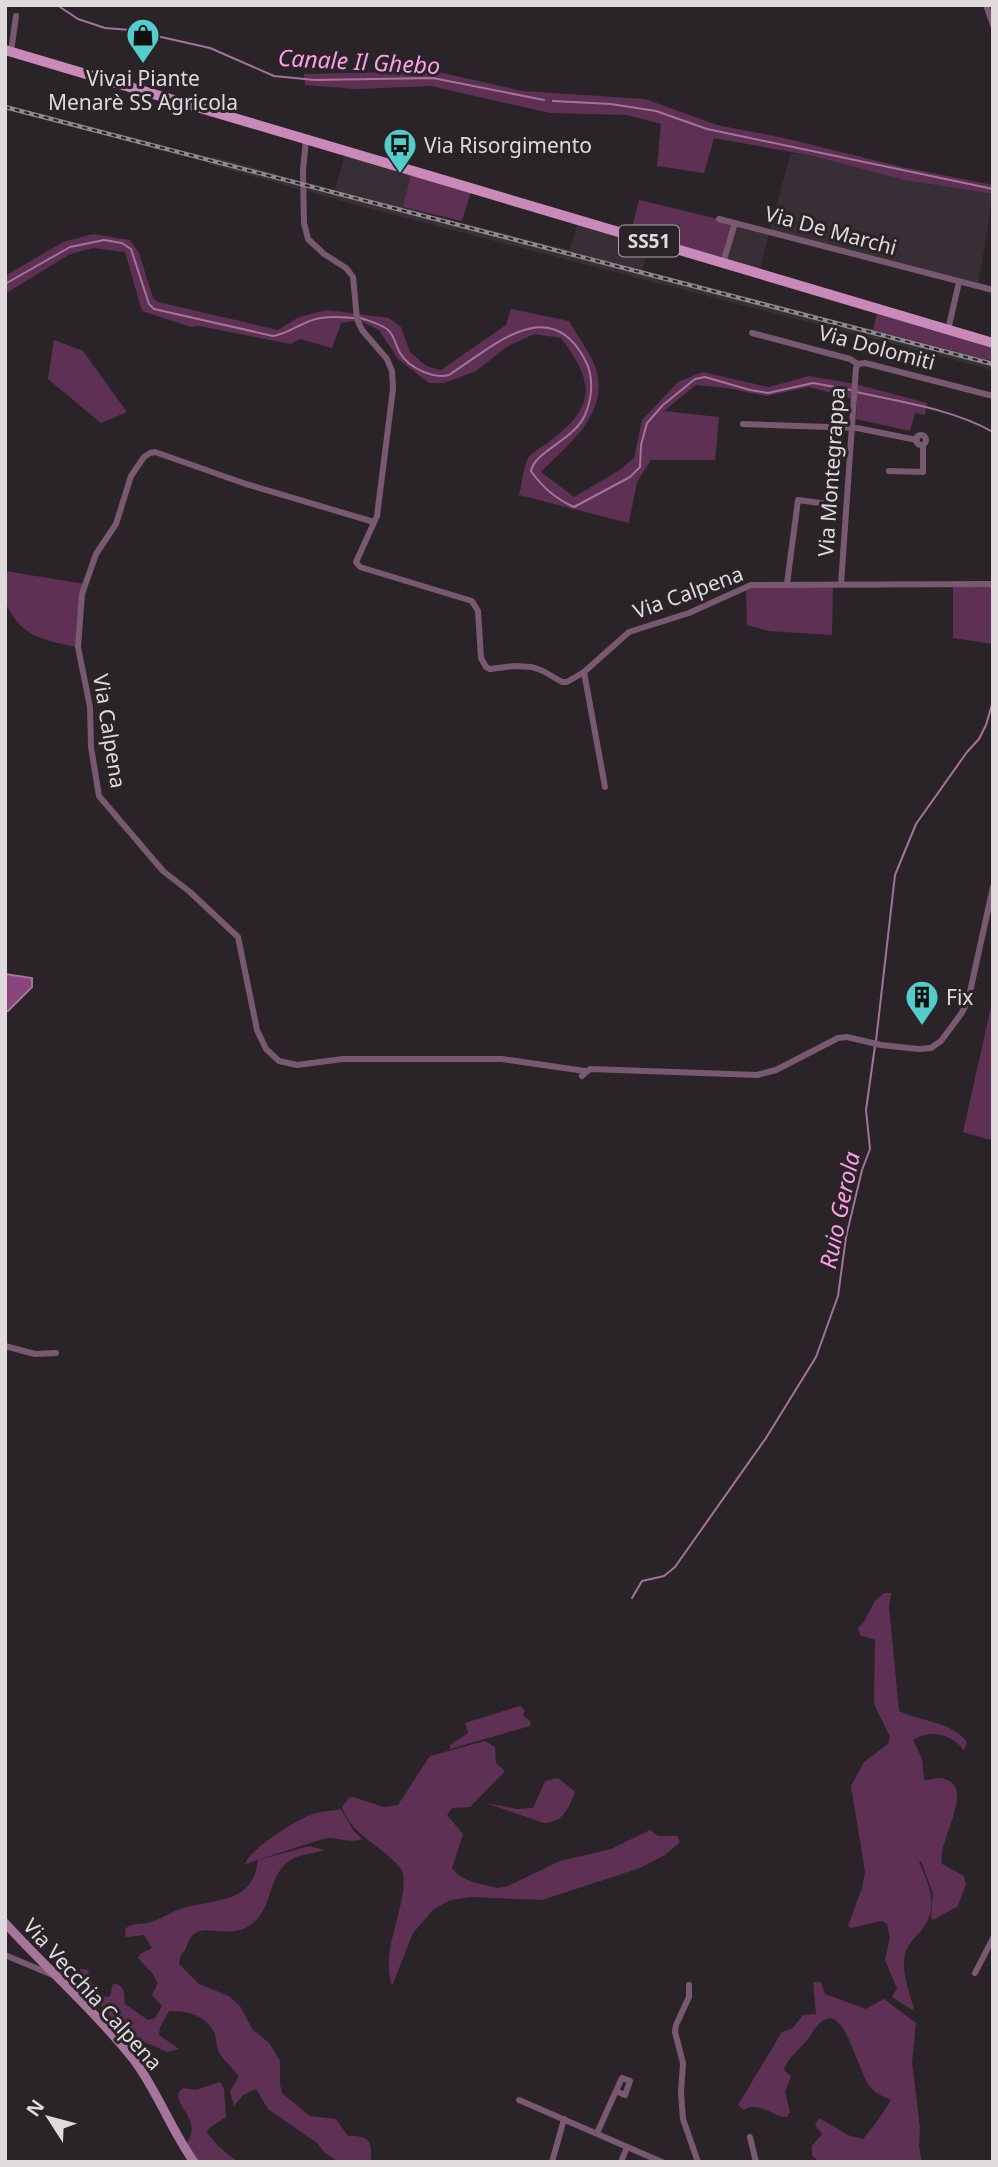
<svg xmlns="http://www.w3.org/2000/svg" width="998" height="2167" viewBox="0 0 998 2167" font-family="'Noto Sans',sans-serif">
<rect width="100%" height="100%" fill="#2a2428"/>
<!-- built -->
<g fill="#382e35">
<polygon points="346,151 412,171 404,208 569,250 579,220 650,242 642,270 993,361 993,370 371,209 208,164 211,156 335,190"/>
<polygon points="791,153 813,156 904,180 993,194 978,286 769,233 759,274 723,263 735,223 769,232"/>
</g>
<!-- green -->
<g fill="#5e3154">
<polygon points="434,71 522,91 645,99 717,125 784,138 902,167 993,185 993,194 904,180 813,156 714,138 704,173 657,166 661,124 627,115 550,113 431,86 356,89 305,85 304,74"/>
<polygon points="412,171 472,189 462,221 403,207"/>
<polygon points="639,200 735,223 723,263 630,235"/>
<path d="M93 234 130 240 139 253 153 298 158 302 278 330 299 317 327 310 389 318 401 327 410 352 426 366 441 370 506 325 511 309 569 321C577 335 594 358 597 373 607 416 567 445 541 472L574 497 620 470 634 458 642 420 678 382 702 372 769 387 809 376 855 384 927 403 925 415 915 413 910 431 856 419 857 400 809 387 767 396 727 388 696 385 664 411 719 417 715 460H651L637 482 629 523 519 495C522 485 523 468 528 458 533 451 547 444 554 438 598 404 592 379 561 338L534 334 508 346 476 371 444 383H429L398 359 379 330 358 320 341 323 332 348 300 339 291 344 199 326 191 327 142 311 125 252 93 248 70 254 5 294V276L63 242Z"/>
<polygon points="877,314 993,348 993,361 873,330"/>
<polygon points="54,340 83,351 127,412 101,423 48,379"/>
<path d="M5 571 85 584 78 647C46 641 21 637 6 604 3 596 5 581 5 571Z"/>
<polygon points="833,584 832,635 769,631 747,625 746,587"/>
<polygon points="953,584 993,584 993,644 953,638"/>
<polygon points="993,998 993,1150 991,1140 963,1132"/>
<path d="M884 1593H891L889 1607 899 1711C924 1723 949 1720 967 1742L964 1750C950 1734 932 1729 913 1740L922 1759 924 1780C929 1781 934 1778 939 1778 981 1782 936 1840 942 1864L964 1876 966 1884 957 1908H954L933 1920 931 1916 933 1894 921 1861H919C923 1873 930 1885 931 1898 934 1931 910 1933 905 1955 901 1971 909 1992 914 2008L912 2010 892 1997 897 1988 885 1960 890 1938 887 1924 882 1921 851 1928 848 1926 862 1888 865 1872 851 1786 864 1762 888 1744 890 1737 874 1704 875 1640 860 1635 858 1627 862 1625 875 1601Z"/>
<polygon points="520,1706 525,1710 523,1715 531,1722 530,1726 450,1749 450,1745 468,1733 465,1723"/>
<path d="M485 1741 495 1747 496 1763 505 1771 470 1807 452 1808 447 1815 463 1834 452 1868 458 1875 472 1882 498 1888 508 1886 560 1861 611 1849 650 1830 658 1836H677L680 1842 665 1855 640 1868 542 1900 472 1897 450 1900 433 1910 413 1933 392 1986C379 1947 411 1901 402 1870 384 1846 352 1837 342 1807L349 1798 353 1797 384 1807 398 1805 430 1756Z"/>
<path d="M558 1778 575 1792C569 1807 564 1822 544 1823L486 1803 518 1809 533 1808 545 1781Z"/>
<path d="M341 1809 353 1830 362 1839C351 1844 338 1837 326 1838L245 1864C250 1849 297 1819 313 1814 322 1811 332 1811 341 1809Z"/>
<path d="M310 1846 324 1850C312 1855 299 1853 288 1862 266 1879 274 1910 249 1926 227 1939 205 1923 193 1935 188 1939 188 1945 185 1950 181 1955 179 1957 179 1964L199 1984 229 1996 240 2006 252 2029 269 2043 280 2061V2084L282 2093 310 2116 336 2119 348 2136C367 2136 372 2138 371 2160L378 2162H339L324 2152 317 2143 268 2109 256 2089 243 2095 234 2106 230 2091 239 2076C233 2069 225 2061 220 2054 216 2046 217 2039 214 2032 205 2014 186 2011 169 2011L160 2027 159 2035 179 2049 167 2052 126 2034 95 1999 81 1973 80 1969 88 1970C91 1983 94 1991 106 1997L110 1996 113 1984C125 1983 124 1995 125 2004L148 2020 155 2018 162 2006 152 1995 158 1983 153 1974 138 1958 140 1954 152 1948 144 1935 126 1937 125 1929C132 1922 142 1925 151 1922 163 1918 174 1910 187 1907 219 1899 253 1902 258 1860Z"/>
<path d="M813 1982H821L825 1994 866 2009 884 1999 916 2023 912 2062 920 2128 919 2147 922 2162H819L812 2155V2146L822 2134 815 2125 819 2118 850 2136 863 2139C873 2127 883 2114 891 2100 885 2097 876 2094 872 2089 854 2070 843 1981 810 2036 803 2047 786 2059 784 2070L791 2076 785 2092 790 2112 787 2117C771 2117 760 2100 744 2110L738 2105 782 2032 792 2029 803 2015 816 2014Z"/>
<path d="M220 2082 224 2089 226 2117 209 2128 207 2133 219 2147 238 2162H198L186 2144C203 2123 178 2110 178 2093L183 2088 196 2090Z"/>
</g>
<!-- water -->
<polygon fill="#8a467c" stroke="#a47399" stroke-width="2" points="5,974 32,978 32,987 8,1011 5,1011"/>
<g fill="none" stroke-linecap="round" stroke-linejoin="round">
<!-- stream -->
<g stroke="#a47399" stroke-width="2">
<polyline points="57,5 78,19 105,28 130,30 210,48 274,76 315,80 433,78 544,100"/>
<polyline points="553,101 611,104 656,111 707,129 993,189"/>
<path d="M5 284 70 247 104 240 122 243 131 249 149 304 154 309 273 336C286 334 293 328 305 323 321 315 338 317 355 318"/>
<path d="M361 318C369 321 380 324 387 329 395 335 395 345 400 353 409 368 433 379 449 375 490 349 548 292 584 358 594 375 593 396 585 415 574 440 535 451 531 471 542 487 556 499 574 507L630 477 640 467 641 445 647 423 663 405 695 379 705 377 750 390 768 393 813 383 851 390"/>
<path d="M856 392C901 402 952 409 993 432"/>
<polyline points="876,1041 895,875 916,824 967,752 979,739 986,725 993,701"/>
<polyline points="632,1598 642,1581 664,1576 675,1567 766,1438 816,1357 838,1296 846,1237 862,1170 870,1149 866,1110 875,1046"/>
</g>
<!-- minor -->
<g stroke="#785970" stroke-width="6">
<polyline points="986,5 993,25"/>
<polyline points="11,52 16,16"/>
<polyline points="306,139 303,171 304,223 308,239 324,254 346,268 353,277 357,319 362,330 387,359 392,371 393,389 377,516 356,562 360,567 472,601 478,611 481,658 486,667 490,669 515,666 532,667 543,671 562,682 567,682 584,672 629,632 689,613 751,585 993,584"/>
<polyline points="719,219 993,290"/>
<polyline points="723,263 735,223"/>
<polyline points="948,330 959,282"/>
<polyline points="752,333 850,359 858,364 865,363 993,396"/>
<polyline points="743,424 857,428 917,440"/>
<circle cx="921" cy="440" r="5"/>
<polyline points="889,471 923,472 923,445"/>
<polyline points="374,522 246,484 155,452 150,453 144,457 131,476 116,524 96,554 82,594 78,647 90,707 91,747 99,796 163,871 190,892 238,937 257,1030 266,1049 279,1061 297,1065 343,1059 502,1059 585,1071"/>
<polyline points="787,584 798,500 828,504"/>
<polyline points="841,584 856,368 858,364"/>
<polyline points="584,672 605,787"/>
<polyline points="582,1076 590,1069 757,1075 776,1070 838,1038 847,1037 881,1045 918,1049 931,1048 941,1041 961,1014 968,1001 993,887"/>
<polyline points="5,1346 35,1354 56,1353"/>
<polyline points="5,1955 55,1976"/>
<polyline points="975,1973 993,1938"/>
<polyline points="689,1985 689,1997 676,2025 675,2032 683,2063 681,2093 683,2119 698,2162"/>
<polyline points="519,2100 662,2162"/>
<polyline points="597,2133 616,2091 625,2095 630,2081 622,2078 616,2091"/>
<polyline points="750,2137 756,2162"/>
<polyline points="552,2162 564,2119"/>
<polyline points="621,2162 627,2147"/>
</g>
<!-- secondary -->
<path stroke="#a6759a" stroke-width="9" d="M5 1923C47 1969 95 2011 134 2060 158 2092 171 2130 194 2162"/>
<!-- primary -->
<polyline stroke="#c98aba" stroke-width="10" points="5,50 993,343"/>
<defs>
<polyline id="rail" points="5,107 993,364"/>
</defs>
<!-- rail casing -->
<use href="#rail" stroke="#8e898c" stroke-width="4.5"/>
<!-- rail -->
<use href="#rail" stroke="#2a2428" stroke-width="2" stroke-dasharray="5" stroke-linecap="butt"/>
</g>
<!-- icons -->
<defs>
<symbol id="shop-pin" viewBox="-11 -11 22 30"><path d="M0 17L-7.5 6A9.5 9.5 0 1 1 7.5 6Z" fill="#53cdcb" stroke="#2a2428"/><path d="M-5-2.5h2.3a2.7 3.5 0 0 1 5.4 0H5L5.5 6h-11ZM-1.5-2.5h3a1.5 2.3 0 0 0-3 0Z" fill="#111"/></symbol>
<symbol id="bus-pin" viewBox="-11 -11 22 30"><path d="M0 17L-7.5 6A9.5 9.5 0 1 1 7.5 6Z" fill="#53cdcb" stroke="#2a2428"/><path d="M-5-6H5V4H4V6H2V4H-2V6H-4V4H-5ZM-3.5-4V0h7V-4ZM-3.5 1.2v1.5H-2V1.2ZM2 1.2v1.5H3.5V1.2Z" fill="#111"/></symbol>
<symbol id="building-pin" viewBox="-11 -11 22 30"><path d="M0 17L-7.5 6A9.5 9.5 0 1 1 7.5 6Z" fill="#53cdcb" stroke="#2a2428"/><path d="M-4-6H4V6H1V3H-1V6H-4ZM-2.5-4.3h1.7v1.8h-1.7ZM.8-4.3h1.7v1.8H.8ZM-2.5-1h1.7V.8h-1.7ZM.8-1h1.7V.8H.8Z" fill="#111"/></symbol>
</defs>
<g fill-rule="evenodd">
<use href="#shop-pin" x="124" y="16" width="38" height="52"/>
<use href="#bus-pin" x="381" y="126" width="38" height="52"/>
<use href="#building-pin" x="903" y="978" width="38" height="52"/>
</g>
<g text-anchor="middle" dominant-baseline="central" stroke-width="6" stroke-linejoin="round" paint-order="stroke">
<!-- shield labels -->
<rect fill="#2a2428" stroke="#a9a4a7" stroke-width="2" x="619" y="225.5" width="60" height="31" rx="5"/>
<g font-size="19" font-weight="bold" fill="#dfdbdd">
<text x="649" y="241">SS51</text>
</g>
<!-- poi labels -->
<g font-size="21" fill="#dfdbdd" stroke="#2a2428" text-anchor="start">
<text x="143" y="78" text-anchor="middle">Vivai Piante<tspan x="143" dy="24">Menarè SS Agricola</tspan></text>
<text x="424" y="145">Via Risorgimento</text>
<text x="946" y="997">Fix</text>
</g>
<!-- street labels -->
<g font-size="21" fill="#dfdbdd" stroke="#2a2428">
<text transform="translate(831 230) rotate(15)">Via De Marchi</text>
<text transform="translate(877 347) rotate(15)">Via Dolomiti</text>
<text transform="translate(831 472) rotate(-86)">Via Montegrappa</text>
<text transform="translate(688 592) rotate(-20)">Via Calpena</text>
<text transform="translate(110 731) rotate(81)">Via Calpena</text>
<text transform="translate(93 1994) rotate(48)">Via Vecchia Calpena</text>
</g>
<!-- water labels -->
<g font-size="23" font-style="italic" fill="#ff9ee9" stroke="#2a2428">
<text transform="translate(359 61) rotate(3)">Canale Il Ghebo</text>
<text transform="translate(839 1210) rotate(-78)">Ruio Gerola</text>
</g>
</g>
<!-- border -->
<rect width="998" height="2167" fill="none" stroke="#dfdbdd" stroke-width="14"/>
<!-- north arrow -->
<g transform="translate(49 2118) rotate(306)" stroke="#2a2428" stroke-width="5" paint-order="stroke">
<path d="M0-5L12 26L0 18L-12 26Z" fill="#dfdbdd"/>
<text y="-10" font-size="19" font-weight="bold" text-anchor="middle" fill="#dfdbdd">N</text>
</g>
</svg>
